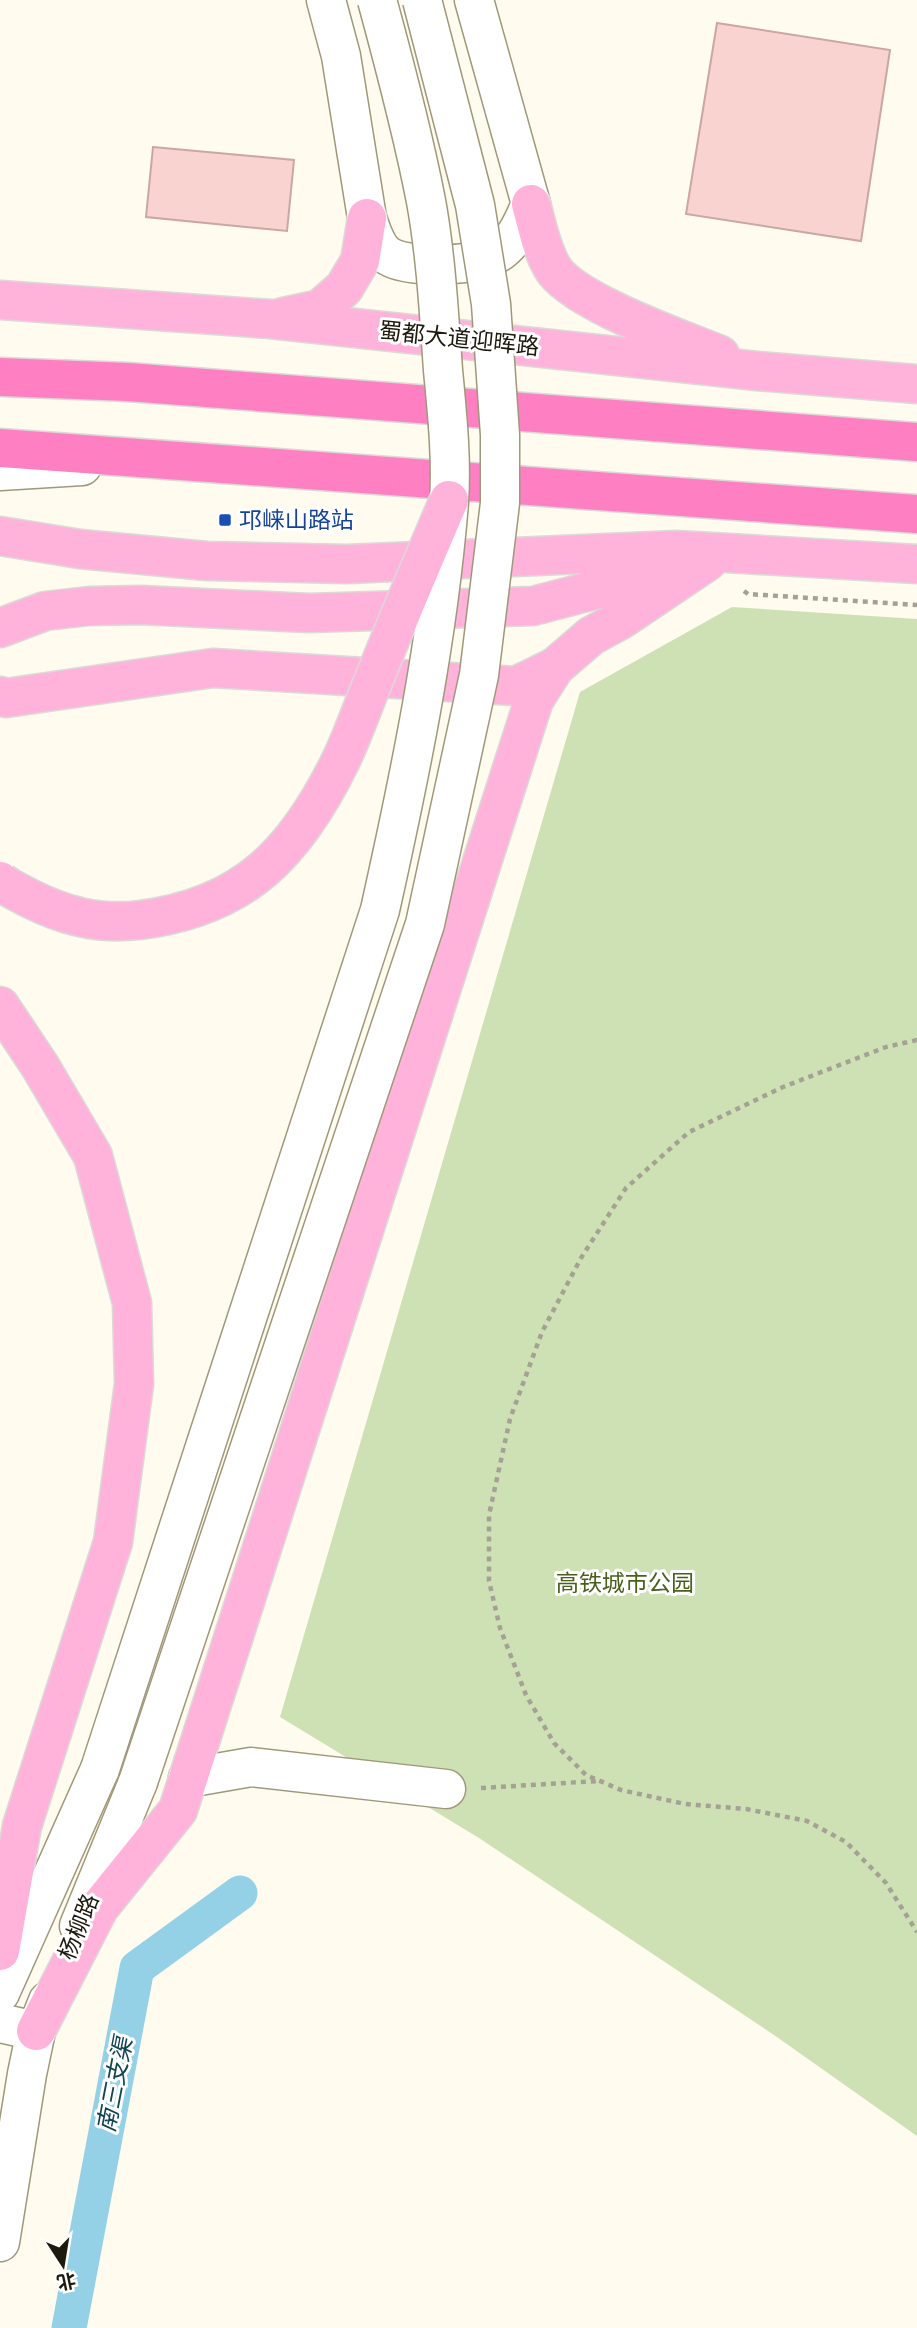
<svg xmlns="http://www.w3.org/2000/svg" width="917" height="2328" viewBox="0 0 917 2328" font-family="'Work Sans','Noto Sans SC',sans-serif">
<rect width="100%" height="100%" fill="#fffbee"/>
<!-- green -->
<polygon fill="#cee1b4" points="732,607 917,619 917,2136 774,2035 479,1838 280,1717 580,692"/>
<g fill="none" stroke-linecap="round" stroke-linejoin="round">
<!-- canal -->
<polyline stroke="#95d1e6" stroke-width="35" points="69,2328 137,1968 240,1893"/>
</g>
<!-- building -->
<g fill="#f9d3d0" stroke="#cba6a3" stroke-width="2">
<polygon points="717,23 890,50 861,241 686,214"/>
<polygon points="153,147 294,160 287,231 146,217"/>
</g>
<g fill="none" stroke-linecap="round" stroke-linejoin="round">
<defs>
<g id="minor">
<path d="M326 0 341 56 367 218C372 232 377 252 392 258 415 268 477 267 498 253 515 242 523 222 531 204L474 0"/>
<polyline points="0,471 82,466"/>
<polyline points="188,1778 251,1767 446,1789"/>
<polyline points="79,1926 138,1782"/>
<polyline points="0,1993 100,1769"/>
<polyline points="0,2023 36,2031"/>
<polyline points="0,2242 27,2074 36,2031 48,2001"/>
</g>
<g id="major">
<path d="M531 204C537 225 541 248 552 267 571 301 681 339 720 355"/>
<polyline points="0,300 270,319 757,371 917,384"/>
<polyline points="283,317 320,309 344,288 360,261 367,218"/>
<polyline points="0,536 80,549 207,561 347,564 676,550 917,564"/>
<polyline points="0,628 45,611 89,606 141,605 309,613 533,606 682,567"/>
<polyline points="0,696 6,698 213,668 516,686 555,667"/>
<polyline points="0,1006 40,1066 93,1156 132,1303 134,1384 113,1542 22,1826 0,1951"/>
<polyline points="36,2031 99,1908 178,1810 534,700 555,667 591,636 622,619 708,561"/>
</g>
<g id="highway">
<polyline points="0,377 128,382 917,442"/>
<polyline points="0,448 917,514"/>
</g>
</defs>
<!-- minor casing -->
<use href="#minor" stroke="#a0987a" stroke-width="41"/>
<!-- major casing -->
<use href="#major" stroke="#dbdad8" stroke-width="41"/>
<!-- highway casing -->
<use href="#highway" stroke="#dbdad8" stroke-width="41"/>
<!-- path -->
<g stroke="#a5a195" stroke-width="4.5" stroke-dasharray="5 5" stroke-linecap="butt">
<polyline points="744,591 748,594 917,605"/>
<polyline points="917,1040 886,1047 783,1087 689,1132 626,1188 581,1258 542,1332 510,1419 489,1515 489,1581 500,1628 526,1695 554,1743 586,1775 621,1790 685,1804 746,1809 807,1821 846,1842 886,1883 917,1932"/>
<polyline points="481,1788 598,1781"/>
</g>
<!-- minor -->
<use href="#minor" stroke="#fff" stroke-width="38"/>
<!-- major -->
<use href="#major" stroke="#ffb3da" stroke-width="38"/>
<!-- highway -->
<use href="#highway" stroke="#ff80c2" stroke-width="38"/>
<defs>
<g id="minor-bridge">
<path d="M100 1769 380 910C410 775 438 640 449 502 452 458 447 413 443 370 439 314 436 256 426 201 413 134 395 66 377 0"/>
<polyline points="138,1782 425,924 479,675 500,503 500,435 491,304 475,205 422,0"/>
</g>
<path id="major-bridge" d="M0 881C8 888 18 892 27 897 64 916 98 925 140 920 245 907 296 852 341 760 353 735 362 708 373 682 397 621 423 561 449 500"/>
</defs>
<!-- minor-bridge casing -->
<use href="#minor-bridge" stroke="#a0987a" stroke-width="41" stroke-linecap="butt"/>
<!-- major-bridge casing -->
<use href="#major-bridge" stroke="#dbdad8" stroke-width="41" stroke-linecap="butt"/>
<!-- minor-bridge -->
<use href="#minor-bridge" stroke="#fff" stroke-width="38"/>
<!-- major-bridge -->
<use href="#major-bridge" stroke="#ffb3da" stroke-width="38"/>
</g>
<!-- markers -->
<rect fill="#1a4fb4" stroke="#fff" stroke-width="2.5" x="218" y="513" width="14" height="14" rx="3.5"/>
<g text-anchor="middle" dominant-baseline="central" stroke-width="6" stroke-linejoin="round" paint-order="stroke">
<!-- street labels -->
<g font-size="23" fill="#1c190d" stroke="#fff">
<text transform="translate(459 339) rotate(6)">蜀都大道迎晖路</text>
<text transform="translate(79 1927) rotate(-68)">杨柳路</text>
</g>
<!-- transit labels -->
<g font-size="23" fill="#164399" stroke="#fff" text-anchor="start">
<text x="239" y="520">邛崃山路站</text>
</g>
<!-- park labels -->
<g font-size="23" fill="#49601c" stroke="#fff">
<text x="625" y="1583">高铁城市公园</text>
</g>
<!-- water labels -->
<g font-size="24" font-style="italic" fill="#104453" stroke="#fff">
<text transform="translate(115 2085) rotate(-79)">南三支渠</text>
</g>
</g>
<!-- north arrow -->
<g transform="translate(63 2265) rotate(168)" stroke="#ffffff" stroke-width="5" paint-order="stroke">
<path d="M0-5L12 26L0 18L-12 26Z" fill="#1c190d"/>
<text y="-10" font-size="19" font-weight="bold" text-anchor="middle" fill="#1c190d">北</text>
</g>
</svg>
